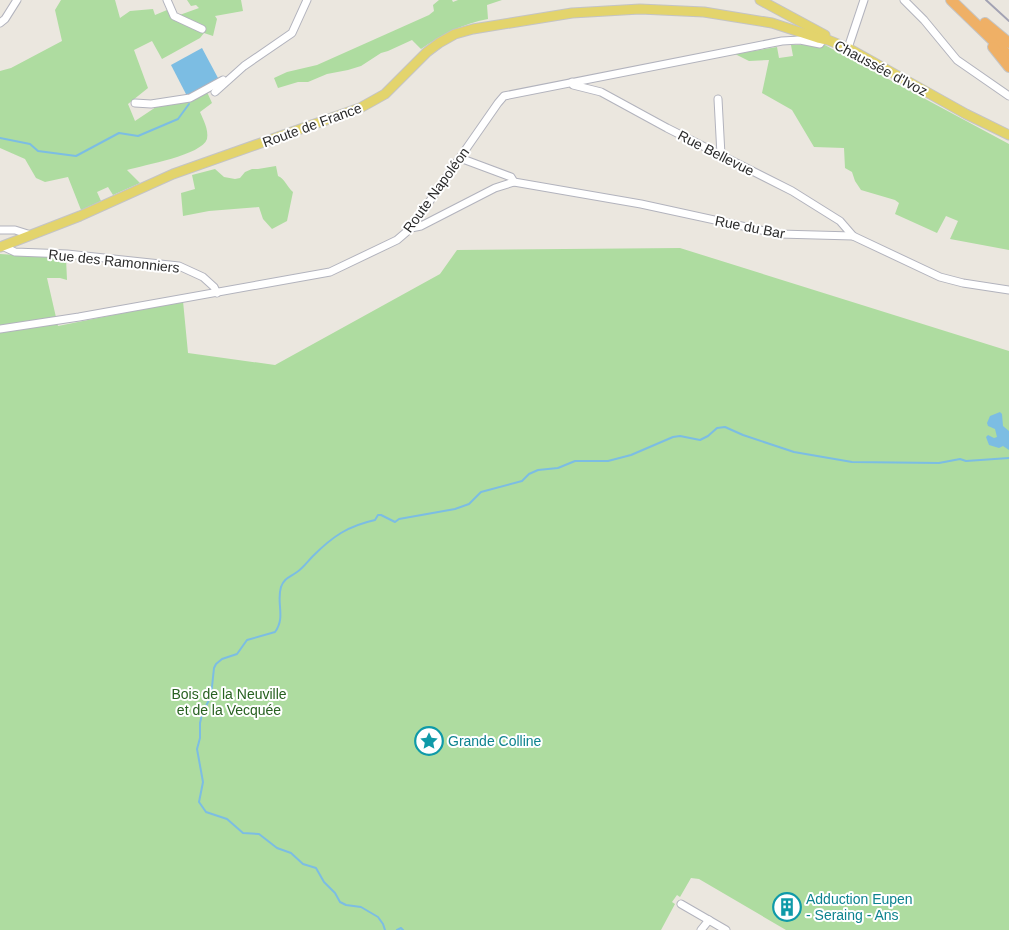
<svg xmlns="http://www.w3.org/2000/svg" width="1009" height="930" viewBox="0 0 1009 930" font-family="Arial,sans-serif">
<rect width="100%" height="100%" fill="#ebe7df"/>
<!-- green -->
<g fill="#aedca0">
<path d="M61 0H115L120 18 130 11 153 9 155 15 167 10 174 17 199 8 196 5 191 6 187 0H241L243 11 215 16 217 19 213 36 204 33 200 38 162 59 152 41 134 50 148 88 128 104 135 121 156 107 207 92 212 103 200 112C203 119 209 130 207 139 202 155 144 165 127 170L140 183 113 195 108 187 97 192 101 201 81 210 68 177 45 182 36 178 25 159 0 148V71L11 68 62 41 55 10Z"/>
<path d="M439 0H452L453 2 458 0H502L487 5 488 19C462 24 443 34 421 49L412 40 388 51 381 53 361 66 348 70 327 74 308 82H298L278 88 274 78 287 72 317 65 429 15 434 11 433 5Z"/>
<polygon points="823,44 1009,144 1009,250 950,239 958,221 946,216 937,233 895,214 899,203 895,200 861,190 855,181 852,172 845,168 844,148 814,147 792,110 762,93 769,60 749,61 735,54 777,47 779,58 793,56 791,45"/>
<path d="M276 166 278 176C285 179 287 187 293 192L287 221 272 229 263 219 259 207 209 211 183 216 181 193 195 189 192 175 215 169 224 177 235 179 240 178 245 172 252 169H258Z"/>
<polygon points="680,248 1009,351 1009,930 786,930 699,879 691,878 680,897 677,895 672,902 675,904 661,930 0,930 0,254 66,258 67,280 60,278 47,278 58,326 183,301 188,353 275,365 440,274 457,250"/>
</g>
<!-- water -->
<g fill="#7cbde3">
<polygon points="202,48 218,78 187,96 171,65"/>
<polygon points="1000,412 1002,414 1003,426 1009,431 1009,450 1003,446 999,448 989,445 986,437 988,435 994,438 997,437 995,429 988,426 987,423 990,416"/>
</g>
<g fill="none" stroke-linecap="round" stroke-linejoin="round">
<!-- stream -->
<g stroke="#7cbde3" stroke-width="2">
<polyline points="0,138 30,144 38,151 76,156 119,133 138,136 178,119 189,104"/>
<path d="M385 930 383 924 378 917 361 907 346 905 340 902 335 893 324 882 316 868 303 864 291 853 277 848 259 834 243 833 227 819 206 812 199 802 203 782 197 749 200 738V723L202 714 211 696 214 668 216 664 222 659 237 654 247 640 275 632C286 617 276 603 281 587 284 578 290 577 297 572 303 568 308 561 313 556 333 536 348 526 375 520L378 515H381L395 522 399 519 455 509 469 504 481 492 522 481 529 474 538 470 558 468 575 461H608L631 455 673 437 680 436 700 440 708 436 717 428 725 427 743 435 794 452 852 462 939 463 960 459 966 461 1009 458"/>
<polyline points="397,930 401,928 403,930"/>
</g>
<defs>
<g id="minor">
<polyline points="167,0 174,16 202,29"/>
<polyline points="904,0 924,20 957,60 1009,96"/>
<polyline points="0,23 5,19 17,0"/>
<polyline points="848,48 864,0"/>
<polyline points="572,82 573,85 601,92 667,128 792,191 840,221 853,236"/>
<polyline points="215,92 244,66 292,33 307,0"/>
<polyline points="718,99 721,155"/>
<polyline points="135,103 151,104 190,98 223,80"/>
<polyline points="514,182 641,204 779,234 853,236 940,277 963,283 1009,290"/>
<polyline points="411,228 421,226 495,188 514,182 511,177 460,158"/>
<polyline points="0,230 15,230 31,235"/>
<polyline points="2,246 15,252 67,254 179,266 203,277 214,287 217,293"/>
<polyline points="0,329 79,317 330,272 397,240 411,228 498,103 504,96 782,41 800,40 820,44 823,39"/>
<polyline points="681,904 726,930"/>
<polyline points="701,930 709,920"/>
</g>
<g id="major">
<polyline points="760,0 825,35 823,39"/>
<polyline points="0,247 80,216 173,174 360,108 385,94 427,52 439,43 455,34 473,29 572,13 640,9 704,12 772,23 818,38 828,40 848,48 966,114 1009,135"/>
</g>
<g id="highway">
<polyline points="951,0 1009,56"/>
<polyline points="985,23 1009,43"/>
<polyline points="993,47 1009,67"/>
</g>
</defs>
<!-- minor casing -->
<use href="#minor" stroke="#b2b3bd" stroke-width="9"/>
<!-- major casing -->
<use href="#major" stroke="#c4c4c4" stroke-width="11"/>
<!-- highway casing -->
<use href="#highway" stroke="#c4c4c4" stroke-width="12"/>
<!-- minor -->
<use href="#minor" stroke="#fff" stroke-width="7"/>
<!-- major -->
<use href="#major" stroke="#e3d46c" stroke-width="9"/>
<!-- highway -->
<use href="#highway" stroke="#efb066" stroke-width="10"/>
<!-- rail -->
<polyline stroke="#a2a2b3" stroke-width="2" points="986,0 1009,21"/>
</g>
<!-- icons -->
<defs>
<symbol id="sight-ring" viewBox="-11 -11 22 22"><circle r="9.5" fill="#fff" stroke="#0f9aa8" stroke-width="1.5"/><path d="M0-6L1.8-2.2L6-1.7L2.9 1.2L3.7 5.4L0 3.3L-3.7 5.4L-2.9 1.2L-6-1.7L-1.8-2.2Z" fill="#0f9aa8"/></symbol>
<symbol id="building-ring" viewBox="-11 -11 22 22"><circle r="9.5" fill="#fff" stroke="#0f9aa8" stroke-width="1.5"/><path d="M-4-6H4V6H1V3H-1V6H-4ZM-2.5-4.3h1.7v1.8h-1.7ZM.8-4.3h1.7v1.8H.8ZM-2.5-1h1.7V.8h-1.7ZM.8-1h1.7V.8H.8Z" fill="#0f9aa8"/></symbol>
</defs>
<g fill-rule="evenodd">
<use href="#sight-ring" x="413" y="725" width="32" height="32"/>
<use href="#building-ring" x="771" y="891" width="32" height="32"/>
</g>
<g text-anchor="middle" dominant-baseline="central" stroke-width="4" stroke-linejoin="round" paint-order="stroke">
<!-- street labels -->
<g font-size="14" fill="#2b2b2b" stroke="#fff">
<text transform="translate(881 68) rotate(28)">Chaussée d'Ivoz</text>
<text transform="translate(312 125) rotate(-20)">Route de France</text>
<text transform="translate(716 153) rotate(27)">Rue Bellevue</text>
<text transform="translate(436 190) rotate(-54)">Route Napoléon</text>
<text transform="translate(750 227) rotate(11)">Rue du Bar</text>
<text transform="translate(114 261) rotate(6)">Rue des Ramonniers</text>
</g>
<!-- park labels -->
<g font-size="14" fill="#286121" stroke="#fff">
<text x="229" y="694">Bois de la Neuville<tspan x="229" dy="16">et de la Vecquée</tspan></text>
</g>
<!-- culture labels -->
<g font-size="14" fill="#0d838f" stroke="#fff" text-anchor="start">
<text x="448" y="741">Grande Colline</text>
<text x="806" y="899">Adduction Eupen<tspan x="806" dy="16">- Seraing - Ans</tspan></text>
</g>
</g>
</svg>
